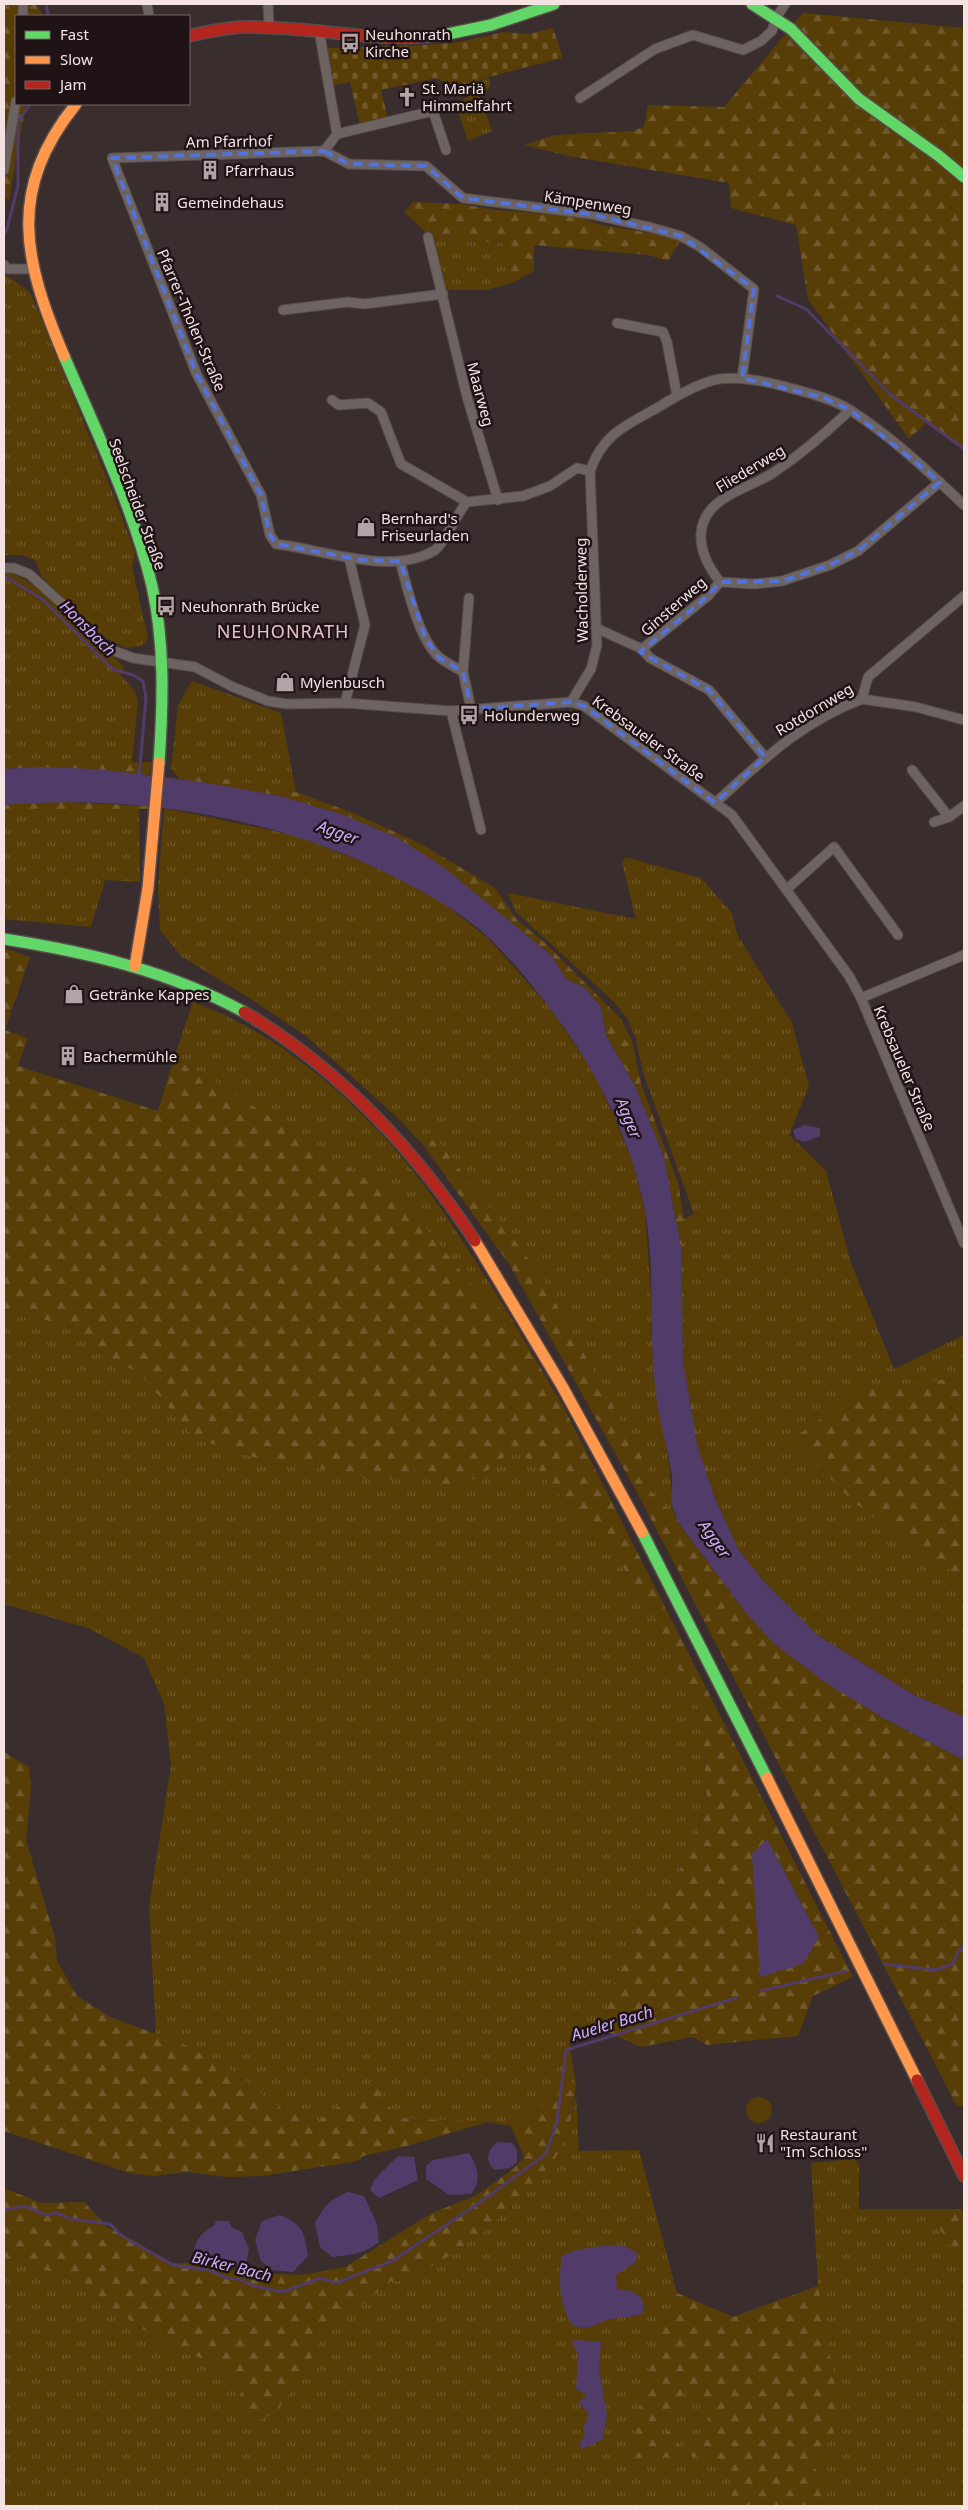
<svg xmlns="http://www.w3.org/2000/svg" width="968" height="2510" viewBox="0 0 968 2510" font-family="'Noto Sans',sans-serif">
<defs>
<pattern id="grass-tufts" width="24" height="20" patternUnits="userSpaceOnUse" patternTransform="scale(1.25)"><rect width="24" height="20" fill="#573d06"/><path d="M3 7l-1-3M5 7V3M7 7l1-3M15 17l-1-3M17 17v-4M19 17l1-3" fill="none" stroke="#70592a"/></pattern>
<pattern id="forest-firs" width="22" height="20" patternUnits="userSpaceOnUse" patternTransform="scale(1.25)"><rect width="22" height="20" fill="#573d06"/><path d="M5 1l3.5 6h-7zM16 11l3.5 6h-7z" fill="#70592a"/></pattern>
<pattern id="cemetery-stones" width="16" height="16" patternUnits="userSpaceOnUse" patternTransform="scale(1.25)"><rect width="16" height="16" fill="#573d06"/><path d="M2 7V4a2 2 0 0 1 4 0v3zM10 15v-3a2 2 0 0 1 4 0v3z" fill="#70592a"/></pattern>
</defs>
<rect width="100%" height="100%" fill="#3a2d2e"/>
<!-- grass -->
<g fill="url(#grass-tufts)">
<polygon points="489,78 490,87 480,97 492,131 468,141 455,103 468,97 464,88"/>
<polygon points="431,237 503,243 512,283 486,290 443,290"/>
<polygon points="4,274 29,291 33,299 114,496 135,553 132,567 148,638 143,645 126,648 104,637 42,577 35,560 21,555 4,555"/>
<path d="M4 571C33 574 100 645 124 667L121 675 133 689 138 700 132 763 4 764Z"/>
<polygon points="192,681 281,713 296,792 171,769 178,705"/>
<polygon points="12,808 139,809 140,882 105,880 91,927 4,919 4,809"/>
<path d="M164 808 294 835 376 867 440 901 488 938 550 1008 590 1066 613 1114 633 1163 645 1212 652 1309 651 1328 668 1458C672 1476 670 1493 673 1511L660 1504 649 1490 655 1481 538 1271 436 1138 423 1145 397 1117 306 1036 248 997 182 957 160 930 158 885Z"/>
<polygon points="625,857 701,878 732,913 737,934 792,1023 809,1086 789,1135 826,1171 851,1263 894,1369 964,1335 964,1395 949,1379 792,1439 852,1501 931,1560 964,1577 964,1717 914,1695 817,1635 764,1582 738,1549 714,1496 716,1495 699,1439 688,1368 686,1283 682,1232 684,1219 694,1214 643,1072 636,1039 628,1020 616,1004 515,911 508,893 636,919 622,863"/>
<path d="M193 1002C283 1034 367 1109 424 1185 454 1225 480 1269 507 1311L488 1303 404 1203 230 1091 174 1058Z"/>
<polygon points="4,1309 16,1311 72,1328 99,1351 140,1374 196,1439 282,1466 311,1465 348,1477 387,1481 417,1469 478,1478 512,1451 534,1462 553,1489 610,1545 653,1616 702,1716 707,1805 680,1870 663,1889 645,1901 630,1955 617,1973 601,2029 569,2042 576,2086 511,2126 488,2122 402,2118 383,2101 378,2084 342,2104 318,2121 285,2112 230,2069 191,2047 156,2035 149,1906 171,1766 164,1704 144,1658 88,1628 4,1604"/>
<polygon points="576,2093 579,2151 639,2150 677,2293 733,2317 818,2286 811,2163 854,2159 859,2165 859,2209 962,2209 964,2213 964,2506 4,2506 4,2258 66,2276 163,2343 213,2363 246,2386 301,2379 321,2339 391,2281 409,2280 485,2231 569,2130"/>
</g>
<!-- forest -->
<g fill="url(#forest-firs)">
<polygon points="4,4 35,4 44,16 16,16 16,104 26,104 9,199 4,199"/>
<polygon points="803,13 964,28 964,447 926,423 909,439 808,299 796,225 731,208 729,183 568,156 524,145 555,135 633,131 644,127 648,105 724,107"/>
<polygon points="413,202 461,204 495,210 576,216 601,225 669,236 680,241 668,261 648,255 534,245 534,271 512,283 503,243 431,237 404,212"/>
<polygon points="152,762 150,775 38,767 4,769 4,764"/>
<polygon points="171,769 296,792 351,812 423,845 495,888 517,920 543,941 621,1019 632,1041 641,1084 678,1183 684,1219 682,1232 686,1283 688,1368 699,1439 716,1495 714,1496 697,1446 683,1361 681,1248 664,1157 635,1086 606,1035 601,1007 585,988 566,979 551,955 344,815 280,796 179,779"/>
<polygon points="49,801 148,806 148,809 4,809 4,805"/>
<polygon points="4,948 30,957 5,1030 28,1038 18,1066 158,1111 174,1058 230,1091 404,1203 488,1303 507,1311 563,1406 853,1977 813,1996 798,2036 707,2045 693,2037 641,2047 601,2029 617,1973 630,1955 645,1901 663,1889 680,1870 707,1805 702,1716 653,1616 610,1545 553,1489 534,1462 512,1451 478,1478 445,1488 417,1469 387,1481 348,1477 311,1465 282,1466 196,1439 140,1374 99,1351 72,1328 16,1311 4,1309"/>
<polygon points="436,1138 538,1271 655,1481 650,1490 660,1504 673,1511 680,1525 747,1614 883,1718 964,1760 964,2107 957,2106 640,1498 572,1376 509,1264 423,1145"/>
<polygon points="949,1379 964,1395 964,1577 931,1560 852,1501 792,1439 861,1391"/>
<polygon points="4,1752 29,1767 31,1788 26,1840 55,1938 57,1961 77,1996 110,2017 191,2047 230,2069 285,2112 318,2121 342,2104 379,2084 383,2101 402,2118 488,2122 403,2147 363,2156 357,2161 263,2176 225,2177 188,2172 152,2176 129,2173 4,2131"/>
<polygon points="576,2086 569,2130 554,2161 506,2212 485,2231 446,2258 409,2280 391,2281 321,2339 301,2379 276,2411 249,2426 234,2406 245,2386 213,2363 163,2343 66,2276 4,2258 4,2188 41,2203 84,2202 107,2227 139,2243 166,2263 193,2263 246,2273 303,2275 345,2267 432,2213 477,2195 513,2169 524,2157 511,2126"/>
<polygon points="932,2212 956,2212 964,2230 964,2278"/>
<polygon points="818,2286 841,2419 815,2467 831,2506 733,2506 728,2462 683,2455 683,2444 708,2439 711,2398 684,2393 672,2406 670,2416 657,2419 657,2441 664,2440 666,2431 674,2431 679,2444 678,2457 627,2458 658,2338 677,2293 733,2317"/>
</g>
<!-- cemetery -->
<polygon fill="url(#cemetery-stones)" points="553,28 563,58 489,77 448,94 444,82 436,78 381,90 388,119 360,126 350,82 333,85 327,48 424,45 460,42 503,32 529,34"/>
<!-- garden -->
<circle fill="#573d06" cx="759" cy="2110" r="13"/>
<!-- water -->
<g fill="#513c69">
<path d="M38 767 97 769 202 782 280 796 344 815 398 838 442 866 551 955 566 979 585 988 601 1007 606 1035 635 1086 664 1157 681 1248 683 1361 697 1445 714 1496 738 1549 764 1582 817 1635 914 1695 964 1717V1760L883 1718 826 1683 772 1642 747 1614 680 1525C676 1516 672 1508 671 1498 671 1490 673 1483 672 1475 668 1448 659 1422 656 1395 648 1335 656 1270 645 1211 633 1149 605 1088 570 1036 546 1002 519 967 489 938 467 917 439 901 412 886 289 819 143 793 4 805V769Z"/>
<polygon points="804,1125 820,1128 820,1136 805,1142 796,1139 793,1130"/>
<polygon points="767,1839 819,1937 803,1964 760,1977 752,1854"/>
<path d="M497 2142 512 2143 517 2150V2162L510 2168 494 2170C484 2160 488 2150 497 2142Z"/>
<path d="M469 2153C478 2167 482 2181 471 2194L449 2195 426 2179V2166L433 2160Z"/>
<polygon points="398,2156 414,2157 418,2180 379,2198 370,2190 374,2180"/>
<path d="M348 2192 364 2196 377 2224 379 2242C364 2254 351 2255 332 2257L320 2247 315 2223C325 2205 329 2200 348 2192Z"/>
<path d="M280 2215C303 2225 304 2231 308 2256L293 2272 272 2270 261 2261 255 2240 262 2221Z"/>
<path d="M216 2221H229L231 2227 242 2232 249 2250 245 2267H234L194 2251C195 2240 204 2230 214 2226Z"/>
<path d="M623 2245 637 2253 636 2262 616 2275 617 2289 631 2291 642 2298 644 2313C633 2317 624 2317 612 2319 596 2321 591 2334 571 2324 559 2301 558 2282 562 2256 581 2246 602 2246 623 2245Z"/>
<polygon points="580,2340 601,2342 599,2369 607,2416 602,2440 583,2449 579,2445 585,2434 583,2426 588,2418 588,2412 578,2403 587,2394 576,2390 578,2354 571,2341"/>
</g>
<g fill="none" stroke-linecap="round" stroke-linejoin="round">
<!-- stream -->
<g stroke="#513c69" stroke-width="3">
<polyline points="46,4 48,16"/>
<polyline points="4,234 7,229 18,186 18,122 30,104"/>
<polyline points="777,296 806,309 892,396 964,449"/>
<polyline points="4,576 42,599 112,669 133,675 143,681 146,698 139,777"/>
<polyline points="884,1964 936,1970 953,1964 957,1953 964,1947"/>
<polyline points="761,1991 845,1971"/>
<polyline points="4,2210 25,2206 46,2215 57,2213 70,2219 110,2224 122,2236 173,2265 211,2271 226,2278 238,2279 254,2286 283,2292 320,2278 336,2283 392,2261 479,2203 546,2154 557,2122 566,2050 736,1998"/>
</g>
<defs>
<g id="street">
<polyline points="23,4 23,16"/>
<polyline points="147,4 149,16"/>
<polyline points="268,4 269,26"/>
<polyline points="319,30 337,134"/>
<polyline points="580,98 655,49 693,35 743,50 761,41 772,31 776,18 785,4"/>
<polyline points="324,151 337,134 433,111 446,150"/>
<polyline points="4,170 16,101"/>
<polyline points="428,237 467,397 498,500"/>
<polyline points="4,265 8,269 32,269"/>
<polyline points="283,310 348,302 364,304 443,294"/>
<polyline points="617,323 663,332 667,342 677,396"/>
<path d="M742 378 754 289 700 247 681 236 649 227 590 214 463 198 426 166 349 164 324 151 112 158 197 375 261 495 270 535 276 544C322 549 392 577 435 550 445 543 457 513 467 502L523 496 550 486 577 468 590 471C603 434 625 426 657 408 673 398 700 382 719 379 741 376 765 381 786 387 808 393 831 398 850 410 891 436 929 472 964 505"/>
<polyline points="332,400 339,405 368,403 381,412 401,464 467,502"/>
<path d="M850 410C826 433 801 454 773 473 748 489 703 497 701 534 700 552 709 568 720 582L755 584 782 581 830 565 858 551 940 482"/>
<path d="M400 561C407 587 419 641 440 658 447 663 455 667 463 672L471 709"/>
<polyline points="4,568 14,568 29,574 66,607 96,639 109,649 133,658 195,667 233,687 268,701 287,704 345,703 451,711 571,702 584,706 732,815 849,976 861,998 964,1243"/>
<polyline points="596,628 642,649 708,596 720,582"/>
<polyline points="642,649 650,658 709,690 765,757"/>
<polyline points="463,672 469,598"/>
<polyline points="862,699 916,707 964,720"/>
<polyline points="571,702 591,669 597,645 590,471"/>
<polyline points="345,703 365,625 349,558"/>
<polyline points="451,711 481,830"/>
<polyline points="912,770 949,817"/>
<path d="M715 803C763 760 801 722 862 699L868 677 964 596"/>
<polyline points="934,822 949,817 964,806"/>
<polyline points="787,889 834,847 898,935"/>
<polyline points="861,998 964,955"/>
</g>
<g id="fast">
<polyline points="752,4 791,29 859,99 939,156 964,177"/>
<polyline points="443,35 491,25 554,4"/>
<path d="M64 356C96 431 133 506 152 586 165 644 163 704 159 763"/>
<path d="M4 939C87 952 169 971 244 1012"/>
<polyline points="642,1532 767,1778"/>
</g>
<g id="slow">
<path d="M64 356C24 261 6 191 76 104"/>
<polyline points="135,966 148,888 159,763"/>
<polyline points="475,1241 562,1386 642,1532"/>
<polyline points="767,1778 917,2080"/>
</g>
<g id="jam">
<path d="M189 36C206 32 224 28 242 27 309 25 375 44 443 35"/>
<path d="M244 1012C338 1068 415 1150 475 1241"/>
<polyline points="917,2080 964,2176"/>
</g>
</defs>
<!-- street casing -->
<use href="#street" stroke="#574b4c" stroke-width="11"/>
<!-- fast casing -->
<use href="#fast" stroke="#574b4c" stroke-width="14"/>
<!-- slow casing -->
<use href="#slow" stroke="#574b4c" stroke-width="14"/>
<!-- jam casing -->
<use href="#jam" stroke="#574b4c" stroke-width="14"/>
<!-- street -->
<use href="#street" stroke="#6d6360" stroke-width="9"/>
<!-- fast -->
<use href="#fast" stroke="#63d668" stroke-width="11"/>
<!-- slow -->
<use href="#slow" stroke="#ff974d" stroke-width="11"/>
<!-- jam -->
<use href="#jam" stroke="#b3261e" stroke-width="11"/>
</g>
<!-- marked area -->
<path fill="none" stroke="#5373db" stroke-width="4" stroke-dasharray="10 6" stroke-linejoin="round" d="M324 151 349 164 426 166 463 198 590 214 681 236 754 289 742 378 825 398 850 410 940 482 858 551 830 565 782 581 720 582 708 596 640 652 709 690 765 757 715 803 584 706 571 702 471 709 463 672 438 657 425 637 400 561 362 560 276 544 270 535 261 495 197 375 112 158Z"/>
<!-- icons -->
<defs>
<symbol id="bus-bare" viewBox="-9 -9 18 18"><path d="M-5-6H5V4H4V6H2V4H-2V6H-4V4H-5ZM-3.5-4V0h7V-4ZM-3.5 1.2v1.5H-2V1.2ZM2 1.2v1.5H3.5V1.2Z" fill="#b4a3a4" stroke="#1f1315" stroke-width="2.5" paint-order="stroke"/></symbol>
<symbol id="church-bare" viewBox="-9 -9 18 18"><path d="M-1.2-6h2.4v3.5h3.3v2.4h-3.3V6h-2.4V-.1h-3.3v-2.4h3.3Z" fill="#b4a3a4" stroke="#1f1315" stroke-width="2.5" paint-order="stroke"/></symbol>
<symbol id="building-bare" viewBox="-9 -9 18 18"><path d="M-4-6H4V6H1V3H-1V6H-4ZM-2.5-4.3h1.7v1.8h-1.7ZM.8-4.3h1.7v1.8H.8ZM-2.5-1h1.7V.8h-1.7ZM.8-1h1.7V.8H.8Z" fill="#b4a3a4" stroke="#1f1315" stroke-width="2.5" paint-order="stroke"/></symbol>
<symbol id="shop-bare" viewBox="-9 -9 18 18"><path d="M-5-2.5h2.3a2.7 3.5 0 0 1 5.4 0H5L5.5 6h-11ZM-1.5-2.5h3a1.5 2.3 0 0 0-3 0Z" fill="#b4a3a4" stroke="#1f1315" stroke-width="2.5" paint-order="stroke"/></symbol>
<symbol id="restaurant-bare" viewBox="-9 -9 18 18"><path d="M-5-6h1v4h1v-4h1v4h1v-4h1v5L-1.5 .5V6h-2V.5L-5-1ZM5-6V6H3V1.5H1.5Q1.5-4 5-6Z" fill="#b4a3a4" stroke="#1f1315" stroke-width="2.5" paint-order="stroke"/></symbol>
</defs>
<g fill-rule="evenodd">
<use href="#bus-bare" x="336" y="29" width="28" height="28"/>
<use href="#church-bare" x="393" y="83" width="28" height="28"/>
<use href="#building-bare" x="196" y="156" width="28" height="28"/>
<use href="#building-bare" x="148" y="188" width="28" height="28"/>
<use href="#shop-bare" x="352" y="513" width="28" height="28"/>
<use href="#bus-bare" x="152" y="592" width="28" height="28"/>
<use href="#shop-bare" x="271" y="668" width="28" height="28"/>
<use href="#bus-bare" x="455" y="701" width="28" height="28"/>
<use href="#shop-bare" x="60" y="980" width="28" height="28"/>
<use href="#building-bare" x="54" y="1042" width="28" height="28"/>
<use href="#restaurant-bare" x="751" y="2129" width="28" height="28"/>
</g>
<g text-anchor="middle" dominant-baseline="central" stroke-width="5" stroke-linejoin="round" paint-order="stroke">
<!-- poi labels -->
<g font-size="15" fill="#f5e3e4" stroke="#1f1315" text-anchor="start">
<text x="365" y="34">Neuhonrath<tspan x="365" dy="17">Kirche</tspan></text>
<text x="422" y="88">St. Mariä<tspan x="422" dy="17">Himmelfahrt</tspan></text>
<text x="225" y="170">Pfarrhaus</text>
<text x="177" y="202">Gemeindehaus</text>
<text x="381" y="518">Bernhard's<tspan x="381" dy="17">Friseurladen</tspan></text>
<text x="181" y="606">Neuhonrath Brücke</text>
<text x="300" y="682">Mylenbusch</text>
<text x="484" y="715">Holunderweg</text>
<text x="89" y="994">Getränke Kappes</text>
<text x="83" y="1056">Bachermühle</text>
<text x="780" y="2134">Restaurant<tspan x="780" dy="17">"Im Schloss"</tspan></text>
</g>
<!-- street labels -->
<g font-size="15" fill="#f5e3e4" stroke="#1f1315">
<text transform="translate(229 141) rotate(-1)">Am Pfarrhof</text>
<text transform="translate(588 202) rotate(9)">Kämpenweg</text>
<text transform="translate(192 320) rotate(67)">Pfarrer-Tholen-Straße</text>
<text transform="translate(481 394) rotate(75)">Maarweg</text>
<text transform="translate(750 468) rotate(-31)">Fliederweg</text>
<text transform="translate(138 504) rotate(70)">Seelscheider Straße</text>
<text transform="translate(581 590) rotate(-91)">Wacholderweg</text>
<text transform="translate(673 606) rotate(-41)">Ginsterweg</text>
<text transform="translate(814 709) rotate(-31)">Rotdornweg</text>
<text transform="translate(649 738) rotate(36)">Krebsaueler Straße</text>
<text transform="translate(905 1068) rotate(67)">Krebsaueler Straße</text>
</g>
<!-- water labels -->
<g font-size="16" font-style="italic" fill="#cfaefd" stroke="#1f1315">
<text transform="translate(88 628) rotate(45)">Honsbach</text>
<text transform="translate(338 832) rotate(20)">Agger</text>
<text transform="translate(629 1118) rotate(68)">Agger</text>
<text transform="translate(715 1539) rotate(55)">Agger</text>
<text transform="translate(612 2023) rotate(-17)">Aueler Bach</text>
<text transform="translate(232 2266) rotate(14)">Birker Bach</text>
</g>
<!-- quarter labels -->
<g font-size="18" letter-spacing="1" fill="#e6c3c7" stroke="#1f1315">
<text x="283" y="631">NEUHONRATH</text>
</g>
</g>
<!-- border -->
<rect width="968" height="2510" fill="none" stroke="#f5e3e4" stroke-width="10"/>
<!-- legend -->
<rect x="15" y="15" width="175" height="90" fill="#1f1315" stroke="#756668"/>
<rect x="25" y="31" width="25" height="8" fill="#63d668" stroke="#756668"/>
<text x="60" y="40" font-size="15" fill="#f5e3e4">Fast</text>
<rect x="25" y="56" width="25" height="8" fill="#ff974d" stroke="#756668"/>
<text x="60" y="65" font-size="15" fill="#f5e3e4">Slow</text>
<rect x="25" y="81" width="25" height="8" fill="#b3261e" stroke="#756668"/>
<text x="60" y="90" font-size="15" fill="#f5e3e4">Jam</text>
</svg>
